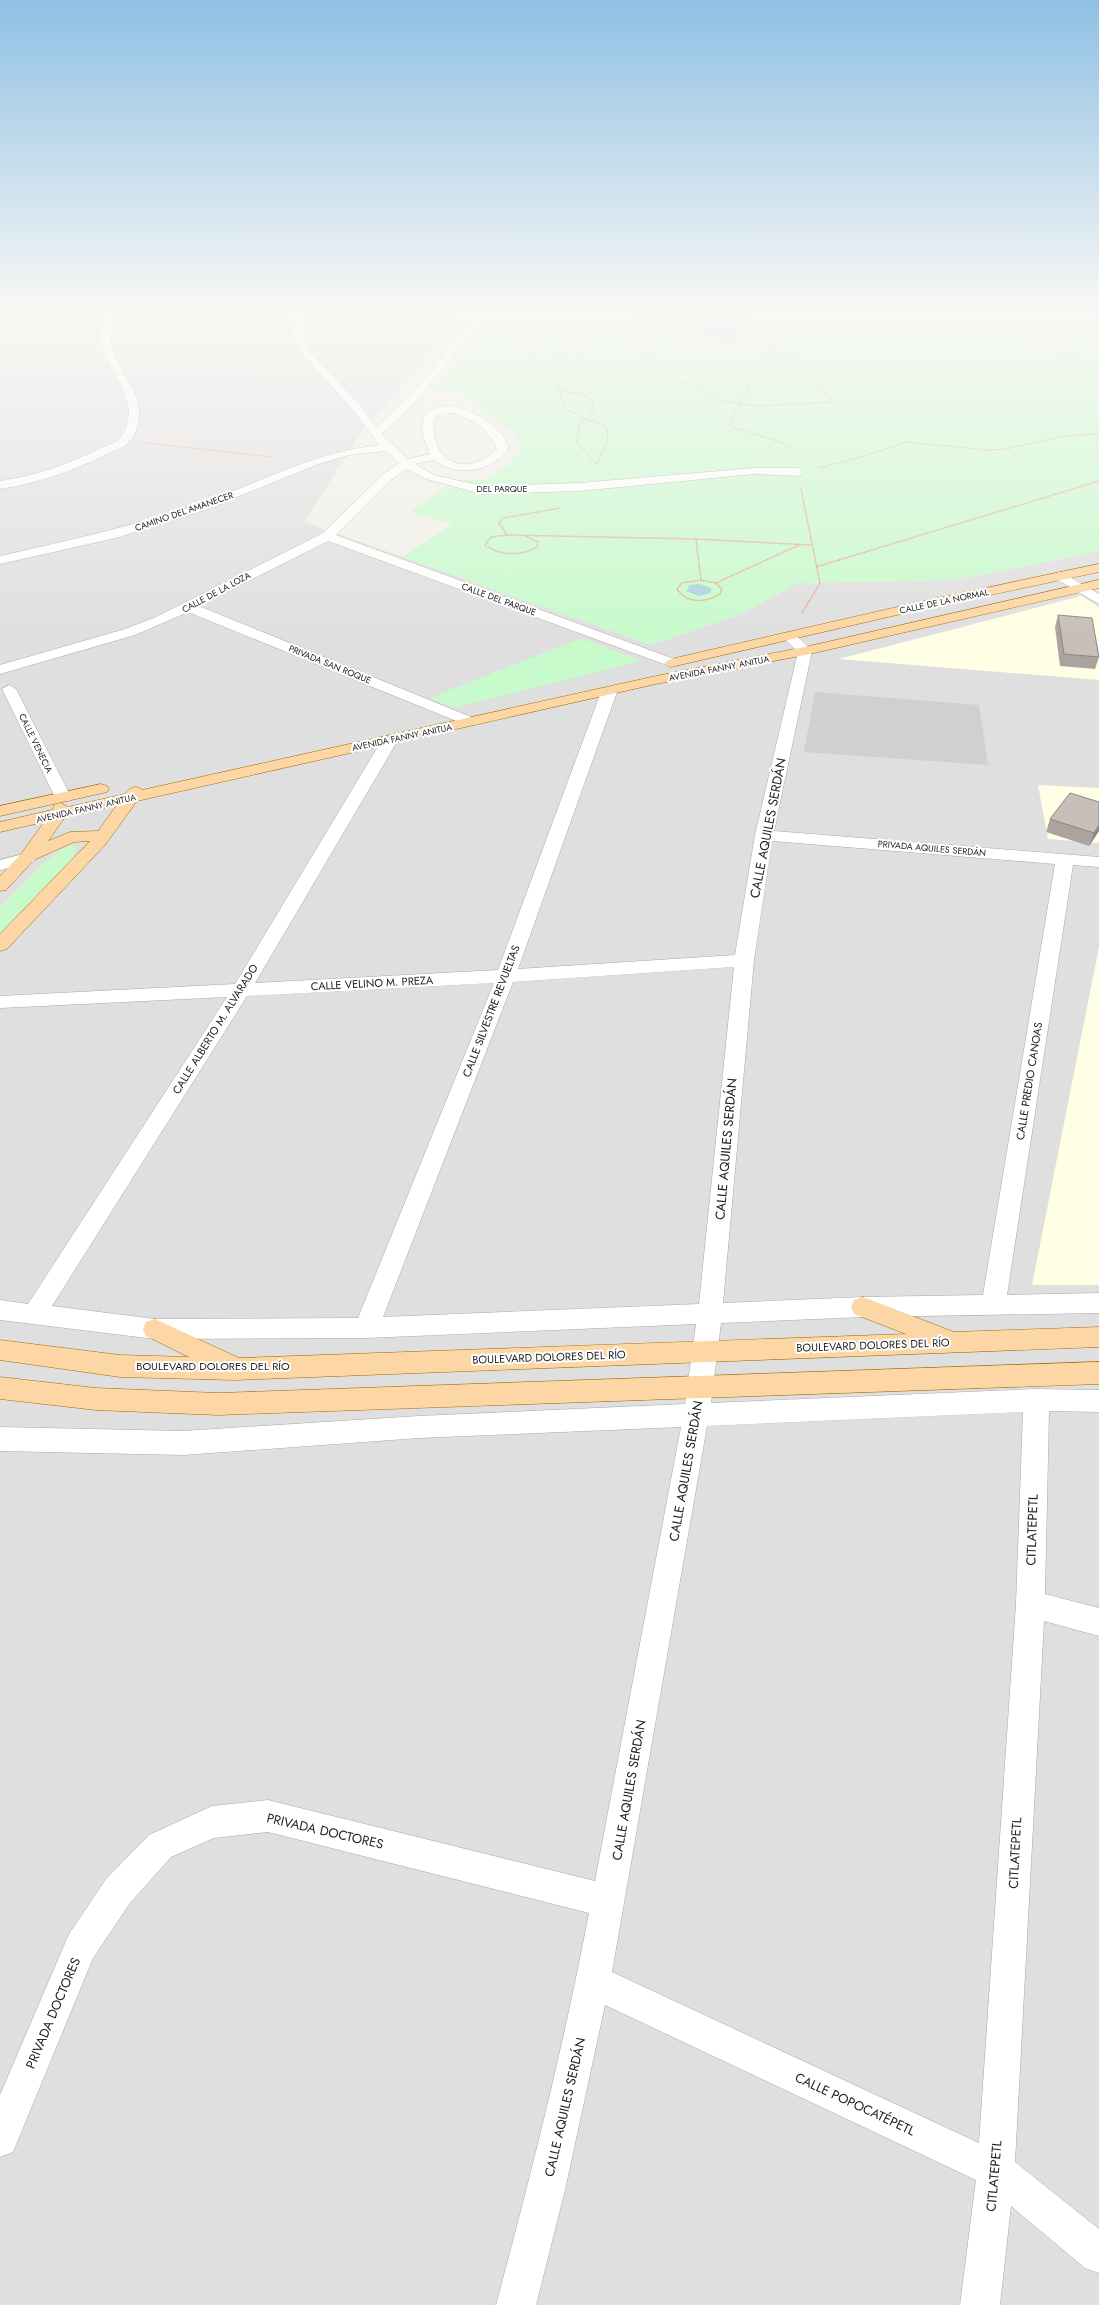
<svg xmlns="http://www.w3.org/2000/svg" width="1099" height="2305" viewBox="0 0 1099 2305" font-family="Jost,sans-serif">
<rect width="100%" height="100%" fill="#f2efe9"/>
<!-- residential -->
<polygon fill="#e0dfdf" points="0,313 466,313 362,431 304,522 651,645 741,614 798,583 956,580 1099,551 1099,2305 0,2305"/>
<!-- education -->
<g fill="#ffffe5">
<polygon points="1081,596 1099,607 1099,680 839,659"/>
<polygon points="1038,785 1099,788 1099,843 1048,839"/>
<polygon points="1099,947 1099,1285 1032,1285"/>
</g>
<!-- religious -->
<polygon fill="#d0d0d0" points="815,692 979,705 988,765 804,752"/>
<!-- park -->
<g fill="#c8facc">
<polygon points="494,313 1099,313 1099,551 956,580 798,583 741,614 651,645 402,557 453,524 410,512 448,485 460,480 484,480 509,465 520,451 521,442 515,434 462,393 434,389 483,330"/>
<polygon points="581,638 641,661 453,708 430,698"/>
<polygon points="69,845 78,847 72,859 0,936 0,907 44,862"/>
</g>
<!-- water -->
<g fill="#aad3df">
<polygon points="626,313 756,313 741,333 730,341 685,329 630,328"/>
<polygon points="699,584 711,588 711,593 699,596 686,591 690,585"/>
</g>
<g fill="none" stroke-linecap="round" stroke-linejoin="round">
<defs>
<g id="minor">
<path d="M106 313H115C99 351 129 370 138 403 141 416 138 434 128 443 123 448 113 451 107 454 73 471 38 483 0 489V481C36 476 68 464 101 448 106 446 116 443 120 438 128 430 130 415 128 404 120 369 88 351 106 313Z"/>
<path d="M291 313H301L303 335 312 354 361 406 376 427 412 393 479 313H488L420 397 382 434 408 459 430 454 422 432 423 418C442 392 484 414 500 432 504 436 506 443 509 448 492 472 457 478 434 460L415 464 434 475 482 486 580 483 754 468H798L804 472 798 476 754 474 580 491 482 494 426 479 406 469 391 480 336 535 677 660 679 663 672 667 328 541 199 606 476 719 479 722 476 725H466L188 612 135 635 0 674V665L125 629 156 617 323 533 382 475 399 463 386 451 349 455 318 464 208 509 116 538 0 564V556C67 541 134 526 199 504 262 482 311 453 379 445L353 410 303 355 293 335ZM452 413C472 419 488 428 497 448 467 480 429 462 434 419L441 414Z"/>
<polygon points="1061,572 1099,594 1099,604 1056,579 1054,576 1056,573"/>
<path d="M789 632 794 633 812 651 774 831 1099 857V867L1073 865 1007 1295 1099 1293V1313L863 1317 721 1323 711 1403 1036 1389 1099 1390V1412L1049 1411 1045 1594 1099 1608V1636L1044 1621 1015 2162 1099 2229V2273L1085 2268 1011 2206 1000 2305H960L976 2180 605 2005 565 2190 536 2305H496C531 2175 564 2045 589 1913L268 1832 214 1838 171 1857 130 1903 93 1958 13 2152 0 2157V2095L69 1934 106 1879 149 1835 212 1806 268 1800 595 1881 681 1427 419 1438 183 1455 0 1451V1427L183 1431 419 1416 685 1404 696 1324 366 1338 155 1339 0 1320V1300L28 1304 227 997 0 1008V996L235 984 382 740 384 737H396L398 740 255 983 498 970 601 692 609 687 617 692 518 969 735 955 755 835 798 652 782 636ZM772 841 1055 864 983 1295 863 1297 723 1303 754 960ZM734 967 699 1304 383 1317 513 982ZM494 983 358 1318 155 1319 52 1306 247 996ZM1023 1412 1016 1604 979 2143 612 1972 707 1426Z"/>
<polygon points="9,685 16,689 71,797 69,801 57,801 55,797 2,689"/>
<polygon points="27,853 33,854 36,858 33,862 0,870 0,860"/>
</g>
<g id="major">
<polygon points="1099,564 1099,572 910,612 671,667 664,663 671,659 910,604"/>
<path d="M1099 580V588L805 655 656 684 137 801 105 845 7 949 0 951V934L90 841 74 842 34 860 6 890 0 891V876L21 854 44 822 0 832V822L52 810 55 804 61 803 68 807 125 794C129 788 136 784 142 790L656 676 805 647ZM116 806 98 831 70 832 48 841 65 817Z"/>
<polygon points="101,784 107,786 109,789 107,792 0,816 0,806"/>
<polygon points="863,1297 954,1332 1099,1327 1099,1347 235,1380 120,1377 0,1360 0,1340 120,1355 189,1357 146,1336 143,1329 146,1322 155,1319 239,1358 906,1334 854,1314 851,1307 854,1300"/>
<polygon points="1099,1362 1099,1384 218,1415 96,1410 0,1399 0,1377 96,1388 218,1393"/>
</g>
</defs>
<!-- minor casing -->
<use href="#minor" stroke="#a9a9a9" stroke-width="1"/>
<!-- major casing -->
<use href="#major" stroke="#a06b00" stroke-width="1"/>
<!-- path-far1 -->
<g stroke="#fa8072" stroke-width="1" stroke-dasharray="1 1" stroke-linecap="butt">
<polyline points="516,313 537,367 543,375 557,385 565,409 586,419"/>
<polyline points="557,313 568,344 558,354 558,358 573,364 579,375 575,382 560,391 583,394 594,402 592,412 586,419"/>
<polyline points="609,313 623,331 694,337 735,344 776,320 769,313"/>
<polyline points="962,313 1045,344 1099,369"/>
<polyline points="523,330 562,328 623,331 662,374 674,380 701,386 717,400 756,406 833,402 798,361 788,354 735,344"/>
<polyline points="568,344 577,349 580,362 575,366"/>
<path d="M586 419 605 425C613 441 601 449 597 465L577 442 579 425Z"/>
<polyline points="146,443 272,457"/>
<polyline points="795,452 782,443 730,426 733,417 758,368 800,313"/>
<polyline points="819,468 865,456 906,442 986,450 1007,449 1064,436 1099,434"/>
</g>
<!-- path -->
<g stroke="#fa8072" stroke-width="1.5" stroke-dasharray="1 1" stroke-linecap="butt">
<polyline points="801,489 820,583 802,613"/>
<polyline points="507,535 499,523 503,518 560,508"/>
<path d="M525 536 538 542 537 547C521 556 500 556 485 545L491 537 507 535 696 539 811 545"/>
<polyline points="696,539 701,580"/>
<polyline points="816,567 1099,481"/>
<path d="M701 580 716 583 722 589 721 593C708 603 686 604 677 589L682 583Z"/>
<polyline points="716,583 799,545"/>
</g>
<!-- minor -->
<use href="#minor" fill="#fff" fill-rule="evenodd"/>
<!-- major -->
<use href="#major" fill="#fcd6a4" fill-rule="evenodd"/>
</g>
<!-- wall -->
<g fill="#aba49e">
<polygon points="1058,615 1099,657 1095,669 1060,666 1055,627"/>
<polygon points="1050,819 1099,831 1089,846 1046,832"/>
</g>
<!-- shaded-wall -->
<polygon fill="#8b8681" points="1099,825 1099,831 1089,846 1094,833"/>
<!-- building -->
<g fill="#c7bfb8" stroke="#8b8681">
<polygon points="1058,615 1092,618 1099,657 1064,654"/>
<polygon points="1070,793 1099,802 1099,825 1094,833 1050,819"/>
</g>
<!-- sky -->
<linearGradient id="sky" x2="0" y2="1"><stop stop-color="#8fc0e4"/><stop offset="0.49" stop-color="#f9f8f5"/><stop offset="1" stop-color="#f9f8f5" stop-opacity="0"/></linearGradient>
<rect width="1099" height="636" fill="url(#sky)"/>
<g text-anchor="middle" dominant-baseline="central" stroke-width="4" stroke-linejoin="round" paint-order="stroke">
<!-- far-street labels -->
<g font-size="9" fill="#222" stroke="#fff">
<text x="502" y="488">DEL PARQUE</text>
<text transform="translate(184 511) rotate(-19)">CAMINO DEL AMANECER</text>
<text transform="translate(216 592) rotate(-28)">CALLE DE LA LOZA</text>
<text transform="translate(499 599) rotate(20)">CALLE DEL PARQUE</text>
<text transform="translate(944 601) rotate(-12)">CALLE DE LA NORMAL</text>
<text transform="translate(330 664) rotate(22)">PRIVADA SAN ROQUE</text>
<text transform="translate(719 668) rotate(-11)">AVENIDA FANNY ANITUA</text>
<text transform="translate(402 737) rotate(-12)">AVENIDA FANNY ANITUA</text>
<text transform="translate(36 743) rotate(64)">CALLE VENECIA</text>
<text transform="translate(86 808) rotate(-13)">AVENIDA FANNY ANITUA</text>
<text transform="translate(932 848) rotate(5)">PRIVADA AQUILES SERDÁN</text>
</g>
<!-- street labels -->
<g font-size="11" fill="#222" stroke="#fff">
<text transform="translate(372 983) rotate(-3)">CALLE VELINO M. PREZA</text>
<text transform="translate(491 1011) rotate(-69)">CALLE SILVESTRE REVUELTAS</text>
<text transform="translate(215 1029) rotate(-58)">CALLE ALBERTO M. ALVARADO</text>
<text transform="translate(1029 1081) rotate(-81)">CALLE PREDIO CANOAS</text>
<text transform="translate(873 1345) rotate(-2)">BOULEVARD DOLORES DEL RÍO</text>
<text transform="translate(549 1357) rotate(-2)">BOULEVARD DOLORES DEL RÍO</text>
<text x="213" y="1366">BOULEVARD DOLORES DEL RÍO</text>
</g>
<!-- near-street labels -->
<g font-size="13" fill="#222" stroke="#fff">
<text transform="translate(768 828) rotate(-79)">CALLE AQUILES SERDÁN</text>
<text transform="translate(726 1149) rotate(-85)">CALLE AQUILES SERDÁN</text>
<text transform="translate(686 1471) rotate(-80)">CALLE AQUILES SERDÁN</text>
<text transform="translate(1032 1530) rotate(-88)">CITLATEPETL</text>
<text transform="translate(629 1790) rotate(-80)">CALLE AQUILES SERDÁN</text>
<text transform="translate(325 1831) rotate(13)">PRIVADA DOCTORES</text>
<text transform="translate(1015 1853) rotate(-87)">CITLATEPETL</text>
<text transform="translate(53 2013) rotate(-67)">PRIVADA DOCTORES</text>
<text transform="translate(855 2104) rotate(25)">CALLE POPOCATÉPETL</text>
<text transform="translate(565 2107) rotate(-77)">CALLE AQUILES SERDÁN</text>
<text transform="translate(994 2176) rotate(-85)">CITLATEPETL</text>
</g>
</g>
</svg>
